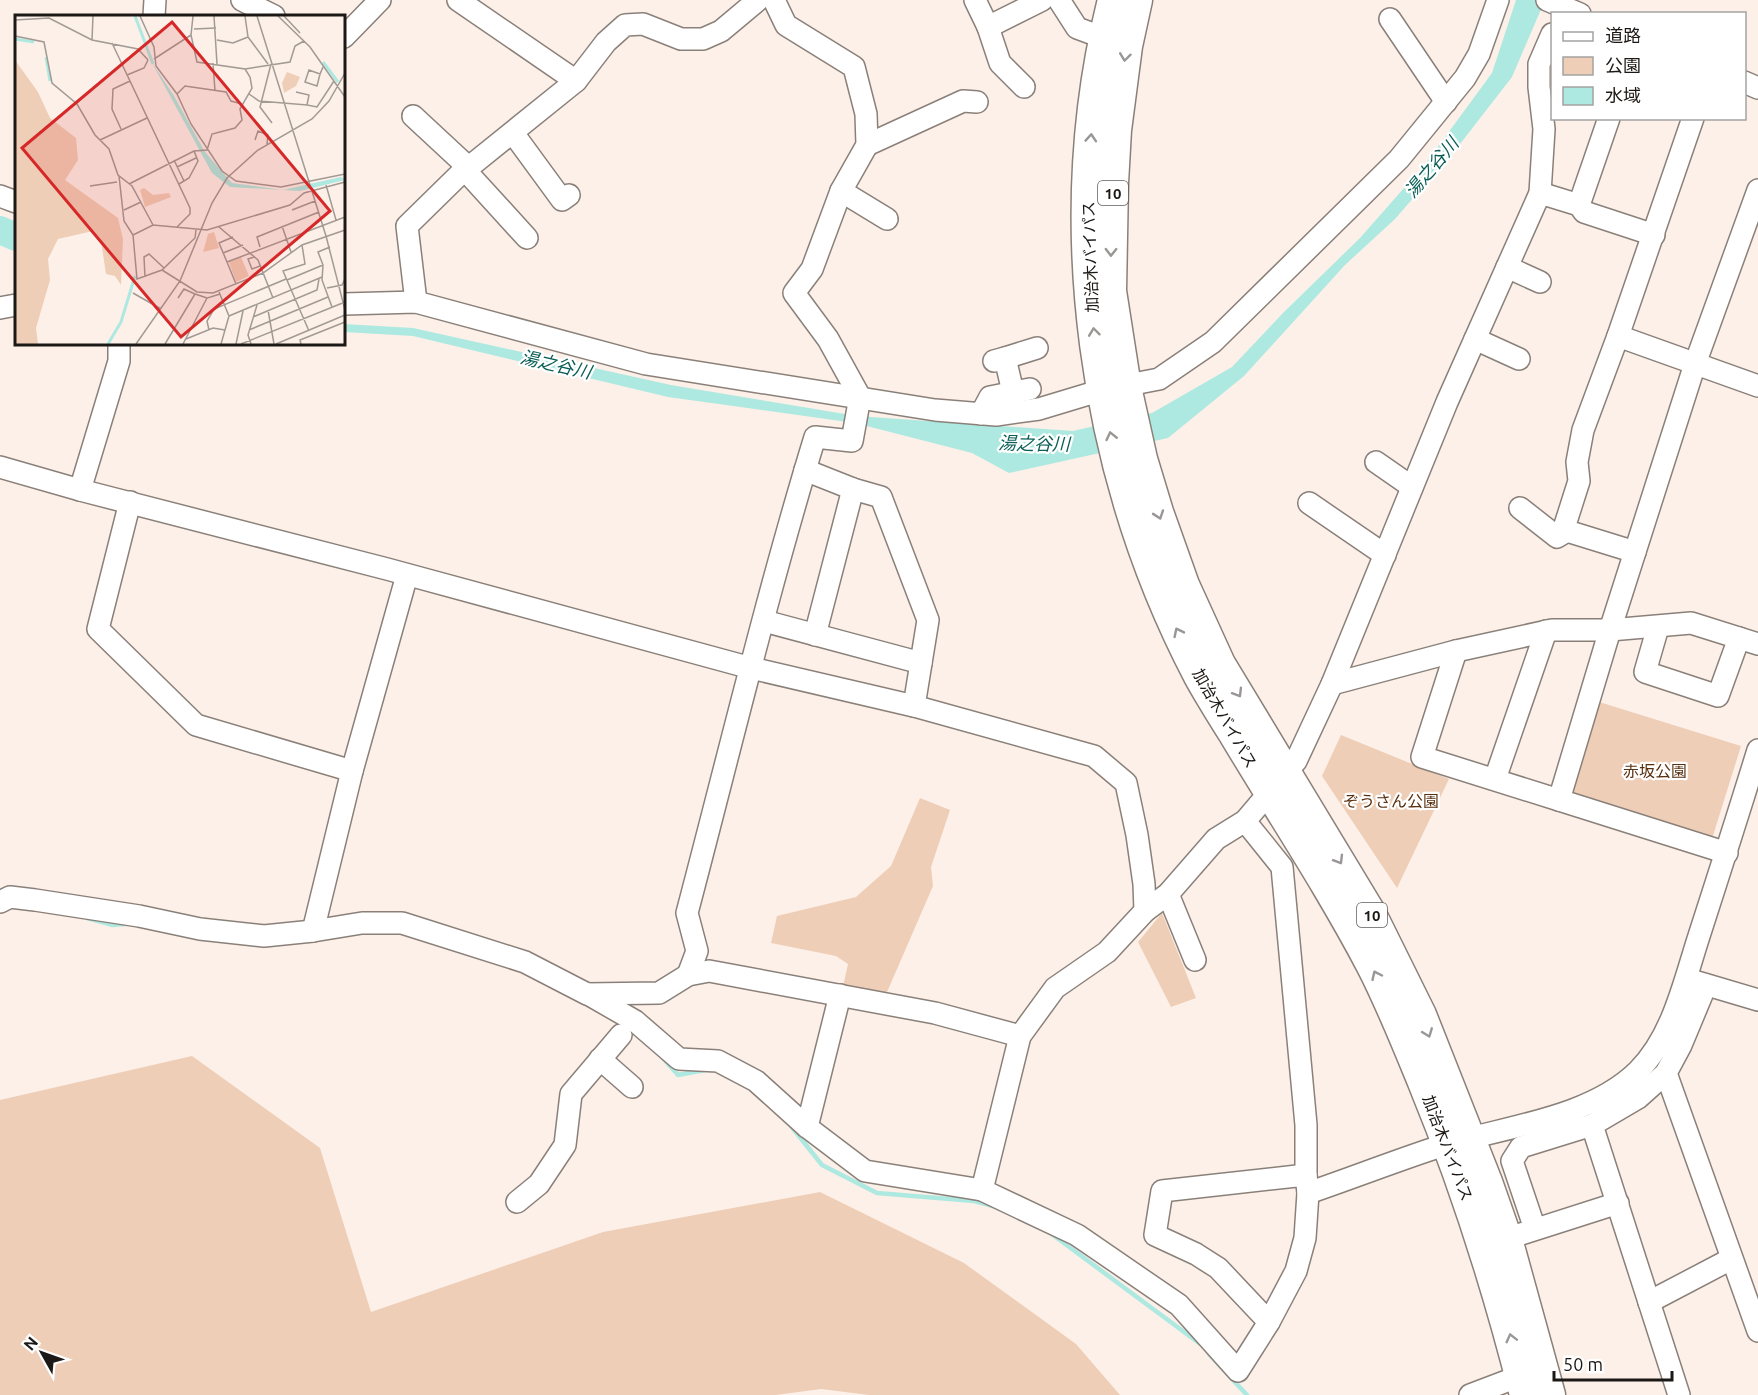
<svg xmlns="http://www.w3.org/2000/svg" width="1758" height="1395" viewBox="0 0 1758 1395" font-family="Ubuntu,'Noto Sans JP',sans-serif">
<rect width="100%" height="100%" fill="#fcf0e9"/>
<!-- green -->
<g fill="#efceb7">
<polygon points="1596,701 1741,746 1711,842 1572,797 1568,789"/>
<polygon points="1341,735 1449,779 1397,888 1322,776"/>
<polygon points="920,798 950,810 931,867 933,886 884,999 842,991 848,964 836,956 771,943 777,916 856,897 891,866"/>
<polygon points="1162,913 1196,998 1171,1007 1138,942"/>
<polygon points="192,1056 320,1148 371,1312 603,1232 820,1192 964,1263 1076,1344 1120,1395 869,1395 821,1389 776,1395 0,1395 0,1100"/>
</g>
<!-- water -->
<polygon fill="#ade9e0" points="1516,0 1545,0 1512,77 1460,144 1395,219 1345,265 1244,376 1168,438 1009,473 972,453 855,423 668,397 413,336 344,332 344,324 413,328 671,385 857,416 1073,431 1152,413 1232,367 1283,313 1360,238 1426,163 1492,73"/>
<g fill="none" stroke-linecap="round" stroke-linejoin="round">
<!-- stream -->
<g stroke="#ade9e0" stroke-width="4.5">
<polyline points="87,918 113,925 125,924"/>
<polyline points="662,1057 678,1075 705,1070"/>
<polyline points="791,1126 822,1165 877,1193 974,1201 993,1206"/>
<polyline points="1049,1232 1199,1343"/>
<polyline points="1209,1354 1247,1395"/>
</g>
<!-- river -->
<polyline stroke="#ade9e0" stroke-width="28" points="0,230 16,237"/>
<defs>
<g id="minor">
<polyline points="242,0 274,16"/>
<polyline points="458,0 576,81"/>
<polyline points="975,0 988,27"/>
<polyline points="1059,0 1077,28 1104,38"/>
<polyline points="1547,0 1580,14"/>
<polyline points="154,16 155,0"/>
<polyline points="1390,19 1446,102"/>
<polyline points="344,37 380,0"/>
<polyline points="1744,82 1758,88"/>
<polyline points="1024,87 1000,63 988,27 1042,0"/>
<polyline points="413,116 469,168"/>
<polyline points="513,133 562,200 569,195"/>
<polyline points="867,145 963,101 977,102"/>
<polyline points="465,170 527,238"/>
<polyline points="841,191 887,219"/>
<polyline points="1540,193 1579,205 1584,212 1654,235"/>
<polyline points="0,196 16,202"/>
<polyline points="1579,205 1609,118"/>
<polyline points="1507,267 1540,282"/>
<polyline points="416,302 407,226 458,176 576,81 606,42 625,25 643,24 681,39 703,39 721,31 758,0"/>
<polyline points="344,304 416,302 646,364 935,410 996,415 1039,409 1102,390 1159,379 1213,342 1399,159 1465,78 1479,54 1498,0"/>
<polyline points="0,308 16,305"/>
<polyline points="1618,336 1758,386"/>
<polyline points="1475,339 1519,359"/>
<polyline points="1005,358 1037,348"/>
<polyline points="994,361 1005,358 1013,392"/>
<polyline points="981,414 990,397 1030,389"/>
<polyline points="1376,462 1412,487"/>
<polyline points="0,467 80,490 387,569 751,668 914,706 1094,756 1126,783 1137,835 1144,884 1145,911"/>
<polyline points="805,470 853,489 881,497 928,620 914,706"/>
<polyline points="80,490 119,361 119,344"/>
<polyline points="130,502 98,629 196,725 352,771"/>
<polyline points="1309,503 1385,555"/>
<polyline points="1520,508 1557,537 1567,531"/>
<polyline points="1635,552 1567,531 1565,525 1579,481 1577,462 1583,430 1618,336 1693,118"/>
<polyline points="764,621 921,663"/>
<polyline points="1658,627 1645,672 1718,696 1739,638"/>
<polyline points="815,635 853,489"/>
<polyline points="1456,651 1422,757 1559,800"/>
<polyline points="1332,684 1456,651 1552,630 1610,630 1691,623 1758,644"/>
<polyline points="1495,779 1546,631"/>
<polyline points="1245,821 1282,867 1306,1125 1306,1175 1308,1193 1305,1238 1296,1271 1269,1322 1238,1371 1179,1305 1077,1235 982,1190 1020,1036 1055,988 1107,952 1145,911 1168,894 1216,839 1245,821 1296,761 1332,684 1447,402 1540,193 1544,129 1539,87 1539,64 1552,34"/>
<polyline points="1727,853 1559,800 1610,630 1695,364 1758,190"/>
<polyline points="1168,894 1195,960"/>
<polyline points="0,902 10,897 35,900 139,916 200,929 264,936 313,931 362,923 402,923 525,962 587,994 659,993 688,975 709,971 935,1013 1020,1036"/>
<polyline points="313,931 352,771 407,575"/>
<path d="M688 975 697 951 687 913C729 754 767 594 815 437L852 441 860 397 828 339 794 293 812 269 841 191 867 145 866 114 854 67 786 25 774 0"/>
<polyline points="1694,981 1758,1000"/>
<polyline points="1706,985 1681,1045 1666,1073 1758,1331"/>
<polyline points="588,994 635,1021 679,1059 718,1061 756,1081 807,1127 865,1171 982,1190"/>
<polyline points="600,1059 632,1087"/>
<polyline points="1666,1073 1638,1098 1592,1125 1679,1395"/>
<polyline points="807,1127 840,995"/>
<path d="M1308 1193C1349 1179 1390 1163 1432 1149 1497 1127 1587 1121 1638 1071 1673 1036 1684 982 1699 936 1719 874 1739 812 1758 750"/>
<polyline points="517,1202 539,1184 565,1145 571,1094 621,1035"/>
<polyline points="1535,1229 1512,1161 1521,1147 1592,1125"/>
<polyline points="1521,1234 1618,1203"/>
<polyline points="1649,1302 1731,1259"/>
<polyline points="1269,1322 1218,1268 1196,1254 1155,1235 1162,1191 1306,1175"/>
<polyline points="1470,1395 1520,1376"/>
</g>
<g id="highway">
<path d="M1113 0C1057 222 1093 474 1199 676 1210 696 1222 715 1234 734 1280 811 1330 886 1372 966 1391 1003 1407 1043 1423 1082 1465 1184 1498 1288 1525 1395"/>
<polyline points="1137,0 1127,46 1116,130 1113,183 1111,291 1126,387 1142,459 1158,512 1184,585 1220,664 1370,912 1421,1015 1487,1182 1507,1239 1550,1395"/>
</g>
</defs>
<!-- minor casing -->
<use href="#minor" stroke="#8a8079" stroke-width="24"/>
<!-- highway casing -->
<use href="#highway" stroke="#8a8079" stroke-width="33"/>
<!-- minor -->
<use href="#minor" stroke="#fff" stroke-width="21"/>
<!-- highway -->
<use href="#highway" stroke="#fff" stroke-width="30"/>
</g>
<!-- one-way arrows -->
<defs><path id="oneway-chevron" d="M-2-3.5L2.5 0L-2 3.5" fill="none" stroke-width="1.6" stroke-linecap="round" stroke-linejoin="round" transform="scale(1.5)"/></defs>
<g stroke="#999796">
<use href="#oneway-chevron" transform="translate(1125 57) rotate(97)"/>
<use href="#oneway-chevron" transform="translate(1091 138) rotate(-86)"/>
<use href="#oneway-chevron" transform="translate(1111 252) rotate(91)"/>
<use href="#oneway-chevron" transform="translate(1094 332) rotate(-97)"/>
<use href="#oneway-chevron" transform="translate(1111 436) rotate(-103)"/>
<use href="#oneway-chevron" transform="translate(1159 515) rotate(71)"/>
<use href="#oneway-chevron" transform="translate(1178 632) rotate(-116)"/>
<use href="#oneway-chevron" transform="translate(1238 693) rotate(59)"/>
<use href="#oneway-chevron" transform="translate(1339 860) rotate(59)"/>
<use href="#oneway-chevron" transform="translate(1376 975) rotate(-115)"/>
<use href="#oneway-chevron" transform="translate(1428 1033) rotate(69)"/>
<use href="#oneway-chevron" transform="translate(1511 1338) rotate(-104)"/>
</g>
<g text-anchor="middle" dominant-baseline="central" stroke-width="4.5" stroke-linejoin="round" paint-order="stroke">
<!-- shield labels -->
<g fill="#fff" stroke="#605d5b" stroke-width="1.5">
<rect x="1098" y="181" width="30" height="24" rx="4.5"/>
<rect x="1357" y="903" width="30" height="24" rx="4.5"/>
</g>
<g font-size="15" font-weight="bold" fill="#1c1815">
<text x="1113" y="193">10</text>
<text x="1372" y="915">10</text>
</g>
<!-- street labels -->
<g font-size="16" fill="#1c1815" stroke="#fff">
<text transform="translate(1090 257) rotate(-92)">加治木バイパス</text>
<text transform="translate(1225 718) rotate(60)">加治木バイパス</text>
<text transform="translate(1448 1148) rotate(69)">加治木バイパス</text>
</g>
<!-- park labels -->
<g font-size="16" fill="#593010" stroke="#fff">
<text x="1655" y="771">赤坂公園</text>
<text x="1391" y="801">ぞうさん公園</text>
</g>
<!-- water labels -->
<g font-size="18" font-style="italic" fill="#0a5e55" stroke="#fff">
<text transform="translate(1431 167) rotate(-50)">湯之谷川</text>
<text transform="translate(556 364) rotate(13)">湯之谷川</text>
<text transform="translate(1034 443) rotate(1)">湯之谷川</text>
</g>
</g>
<!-- overview -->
<g transform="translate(15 15)">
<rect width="330" height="330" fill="#fcf0e9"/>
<path d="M0 45 23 77 35 103 61 123 63 145 50 165 103 203 108 224 106 270 100 261 91 259 86 226 78 216 43 224 33 244 35 265 21 313 23 329H0ZM272 57 285 62 281 71 269 78 267 68ZM129 173 138 180 154 178 156 182 130 192 125 175ZM199 217 204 233 188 237 193 219ZM226 242 234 261 221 267 214 247Z" fill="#efceb7"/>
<path d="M136 46 159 81 190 137 217 168 268 175 326 162 330 165 285 176 215 172 197 158Z" fill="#ade9e0"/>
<path fill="none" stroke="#ade9e0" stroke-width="3" d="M120 1 138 49M0 24 19 27M31 42 35 66M308 47 323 67M93 329 106 307 120 261"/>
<path fill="none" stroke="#a29a94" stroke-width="1.5" d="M125 1 139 32 141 51 162 79 176 109 207 156 221 166 266 172 330 159M199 1 202 49M230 1 233 22M242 1 311 221 330 295M263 1 295 32 330 82M269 1 285 18M0 5 34 3 77 25 123 34 133 45M179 14 201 13M0 21 29 27 37 68 62 89 80 120 94 134 103 160 117 171 138 210M77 25 78 1M202 25 218 28 233 22 253 49M97 28 175 193V199L162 212M139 44 176 20M198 48 200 76M256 49 245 92 257 108M230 54 275 47 280 31 289 26M305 59 302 71 290 67 294 55 305 59 308 52M112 60 129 53 133 45M162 79 170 71 211 77 216 86 227 89M234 79 244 86 292 90 294 80 281 77M292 90 302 92 319 66M106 114 97 94 98 74 115 66M85 125 132 103M240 125 243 116 253 120 252 129M159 145 169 166M162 152 181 143M104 161 109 206 118 220M114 169 179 136 192 135 197 119 220 113 227 105 225 94 237 73 235 62 230 54 182 47 176 20 178 1M164 169 174 163 183 146 179 136M311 170 321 205M75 171 102 167M109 195 126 187M277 195 300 186M267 211 276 237M204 212 243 245 258 283M181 215 180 223 147 255 122 264 118 220 138 210 192 215 275 190 289 178 330 167M287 230 290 249 268 256 294 316M245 232 242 222 304 197M315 232 303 237 308 250 307 265 317 292M208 238 228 230M239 242 233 244 237 254 245 251M212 247 204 228 218 222M147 255 182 277 198 278 248 258 287 230 330 215M130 262 129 242 134 239 149 253M272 265 308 250M221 269 212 247 330 202M312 273 327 270 330 264M204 277 214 301 206 329M118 278 146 294M163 283 169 274 180 279M253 295 259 329M214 301 307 262M238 302 302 275 304 264M194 315 192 306 199 294 271 264M234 315 313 282M171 324 198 313 210 315M121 329 165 266 197 188 212 163 243 135 297 104 314 86 330 58M150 329 180 279 192 283M168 329 192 283 205 279M221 329 228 296M226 329 330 287M236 329 233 320 242 290M261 329 330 300M286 329 285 325 330 307"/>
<path fill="#d62828" fill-opacity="0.15" stroke="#d62828" stroke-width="3" d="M157 7 315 196 166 322 7 133Z"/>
<rect width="330" height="330" fill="none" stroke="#1c1815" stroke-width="3"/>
</g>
<!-- legend -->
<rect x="1551" y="12" width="195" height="108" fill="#ffffff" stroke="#a4a3a1" stroke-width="1.5"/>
<rect x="1563" y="32" width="30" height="9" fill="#ffffff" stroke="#a4a3a1" stroke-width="1.5"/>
<text x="1605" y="42" font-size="18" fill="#1c1815">道路</text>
<rect x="1563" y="57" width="30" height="18" fill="#efceb7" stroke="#a4a3a1" stroke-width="1.5"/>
<text x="1605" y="72" font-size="18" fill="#1c1815">公園</text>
<rect x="1563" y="87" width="30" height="18" fill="#ade9e0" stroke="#a4a3a1" stroke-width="1.5"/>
<text x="1605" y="102" font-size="18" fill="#1c1815">水域</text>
<!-- north arrow -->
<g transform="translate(42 1353) rotate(310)" stroke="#ffffff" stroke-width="4.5" paint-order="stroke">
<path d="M0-4.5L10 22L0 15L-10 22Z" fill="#1c1815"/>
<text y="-9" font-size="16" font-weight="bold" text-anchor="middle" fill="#1c1815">N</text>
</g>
<!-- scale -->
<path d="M1554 1371v9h118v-9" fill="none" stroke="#1c1815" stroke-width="3"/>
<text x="1563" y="1371" font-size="18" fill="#1c1815" stroke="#ffffff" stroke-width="4.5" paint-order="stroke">50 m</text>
</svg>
